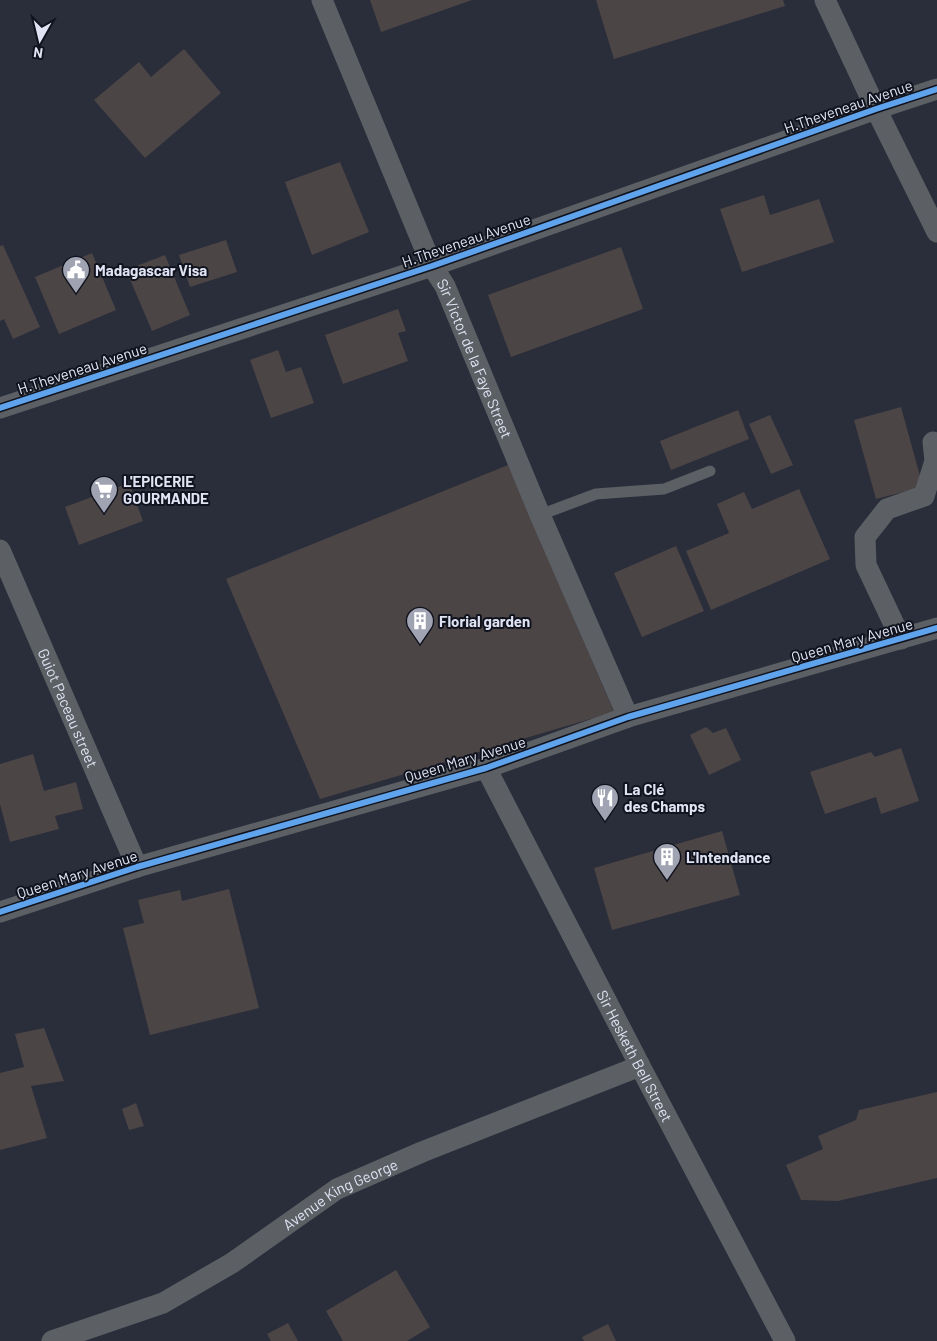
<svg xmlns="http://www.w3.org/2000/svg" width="937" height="1341" viewBox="0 0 937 1341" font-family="Barlow,sans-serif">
<rect width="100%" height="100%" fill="#2a2d3a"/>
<!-- building -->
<g fill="#4c4546">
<polygon points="370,0 472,0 381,32"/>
<polygon points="596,0 783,0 785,6 614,59"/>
<polygon points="184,49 221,93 145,158 94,100 139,62 151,77"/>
<polygon points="340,162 369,232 312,255 285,182"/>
<polygon points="764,195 770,215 819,199 834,242 742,272 720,209"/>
<polygon points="226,240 237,272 190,287 179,255"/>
<polygon points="3,245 40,327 13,339 4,319 0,321 0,246"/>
<polygon points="621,247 643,309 511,357 488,295"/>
<polygon points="92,253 116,310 59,334 35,277"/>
<polygon points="165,255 190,315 152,331 126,270"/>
<polygon points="398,309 406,331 398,333 408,361 343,384 325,335"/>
<polygon points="278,350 286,372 301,367 314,403 271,418 250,360"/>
<polygon points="901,407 923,487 876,499 854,420"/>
<polygon points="738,410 749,439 671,470 660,441"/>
<polygon points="770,415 793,465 771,474 749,424"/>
<polygon points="508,465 614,712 320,799 226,579"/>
<polygon points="129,483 143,521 79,545 65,507"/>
<polygon points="799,489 830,559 711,610 686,551 729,533 717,504 744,492 752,509"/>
<polygon points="676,546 704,611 642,637 614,573"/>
<polygon points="706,727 713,733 726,728 741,760 709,775 690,735"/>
<polygon points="901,748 919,801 881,814 876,797 825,814 810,772 871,752 875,757"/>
<polygon points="33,754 44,791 76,782 83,809 55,816 59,829 10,842 0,804 0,764"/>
<polygon points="722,831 740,895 612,930 594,868"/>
<polygon points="229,889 259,1008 150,1035 123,928 144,923 138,900 180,890 182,901"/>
<polygon points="44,1028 64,1081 31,1086 47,1138 0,1150 0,1073 24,1067 15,1034"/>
<polygon points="937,1092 937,1178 838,1201 801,1200 786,1165 823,1149 818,1136 856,1120 859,1110"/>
<polygon points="136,1103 144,1126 129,1130 122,1109"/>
<polygon points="396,1270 430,1327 407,1341 343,1341 326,1311"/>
<polygon points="288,1323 298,1341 271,1341 267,1334"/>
<polygon points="608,1324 616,1341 584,1341 582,1337"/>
</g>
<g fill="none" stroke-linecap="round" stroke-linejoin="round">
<!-- service -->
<polyline stroke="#5c6065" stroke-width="11" points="540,515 596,494 664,489 710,471"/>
<!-- minor -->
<g stroke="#5c6065" stroke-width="21">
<path id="s1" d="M322 0 432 266 445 286 540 515 628 717"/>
<polyline points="825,0 876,109 937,232"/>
<polyline points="0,408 432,266 876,109 937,89"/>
<path id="s2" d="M0 550 137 867"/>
<polyline points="901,639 866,565 865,537 887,509 924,496 935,461 933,442"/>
<path id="s3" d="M486 768 640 1066 785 1341"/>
<polyline points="0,912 137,867 486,768 628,717 937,628"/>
<path id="s4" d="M52 1341 163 1303 232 1263 337 1189 422 1152 640 1066"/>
</g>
<defs>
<g id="cycleway">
<polyline points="0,408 432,266 876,109 937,89"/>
<polyline points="0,912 137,867 486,768 628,717 937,628"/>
</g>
</defs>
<!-- cycleway casing -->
<use href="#cycleway" stroke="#10131d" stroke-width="9"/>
<!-- cycleway -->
<use href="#cycleway" stroke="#60a3ed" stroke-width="6"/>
</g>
<!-- icons -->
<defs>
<symbol id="civic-pin" viewBox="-11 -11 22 30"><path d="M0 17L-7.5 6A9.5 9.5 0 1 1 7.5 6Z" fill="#a0a3b2" stroke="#10131d"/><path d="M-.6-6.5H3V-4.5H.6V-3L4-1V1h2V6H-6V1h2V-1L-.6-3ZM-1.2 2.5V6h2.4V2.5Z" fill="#fff"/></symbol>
<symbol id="supermarket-pin" viewBox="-11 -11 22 30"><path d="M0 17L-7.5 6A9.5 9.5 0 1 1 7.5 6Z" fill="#a0a3b2" stroke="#10131d"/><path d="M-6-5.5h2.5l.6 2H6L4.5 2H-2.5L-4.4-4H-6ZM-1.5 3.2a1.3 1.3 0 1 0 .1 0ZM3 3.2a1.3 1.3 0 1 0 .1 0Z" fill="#fff"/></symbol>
<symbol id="building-pin" viewBox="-11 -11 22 30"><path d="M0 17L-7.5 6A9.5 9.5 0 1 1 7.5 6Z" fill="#a0a3b2" stroke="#10131d"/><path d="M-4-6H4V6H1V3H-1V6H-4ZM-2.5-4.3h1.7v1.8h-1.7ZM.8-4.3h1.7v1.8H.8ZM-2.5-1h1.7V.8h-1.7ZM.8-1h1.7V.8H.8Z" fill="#fff"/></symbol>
<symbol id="restaurant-pin" viewBox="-11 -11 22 30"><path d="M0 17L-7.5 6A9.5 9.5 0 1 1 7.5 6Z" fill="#a0a3b2" stroke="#10131d"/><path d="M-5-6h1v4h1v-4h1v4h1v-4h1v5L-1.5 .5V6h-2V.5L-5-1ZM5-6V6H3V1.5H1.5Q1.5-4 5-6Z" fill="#fff"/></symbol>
</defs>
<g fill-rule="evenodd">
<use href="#civic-pin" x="60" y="254" width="32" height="43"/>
<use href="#supermarket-pin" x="88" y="474" width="32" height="43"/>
<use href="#building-pin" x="404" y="605" width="32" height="43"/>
<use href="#restaurant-pin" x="589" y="782" width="32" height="43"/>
<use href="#building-pin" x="651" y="841" width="32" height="43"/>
</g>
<g text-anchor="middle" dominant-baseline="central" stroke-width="4" stroke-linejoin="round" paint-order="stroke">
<!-- street labels -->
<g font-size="15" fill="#dfe3f3" stroke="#10131d">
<text transform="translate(848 106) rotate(-19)">H.Theveneau Avenue</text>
<text transform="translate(466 240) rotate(-19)">H.Theveneau Avenue</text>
<text stroke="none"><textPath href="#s1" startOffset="390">Sir Victor de la Faye Street</textPath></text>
<text transform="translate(82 368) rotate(-18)">H.Theveneau Avenue</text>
<text transform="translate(852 640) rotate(-16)">Queen Mary Avenue</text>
<text stroke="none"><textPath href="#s2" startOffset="172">Guiot Paceau street</textPath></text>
<text transform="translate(465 759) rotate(-17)">Queen Mary Avenue</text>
<text transform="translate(77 874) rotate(-18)">Queen Mary Avenue</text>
<text stroke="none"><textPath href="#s3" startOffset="324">Sir Hesketh Bell Street</textPath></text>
<text stroke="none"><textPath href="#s4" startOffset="326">Avenue King George</textPath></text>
</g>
<!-- poi labels -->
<g font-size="15" font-weight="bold" fill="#dfe3f3" stroke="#10131d" text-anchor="start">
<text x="95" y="270">Madagascar Visa</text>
<text x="123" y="481">L'EPICERIE<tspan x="123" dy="17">GOURMANDE</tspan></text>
<text x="439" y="621">Florial garden</text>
<text x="624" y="789">La Clé<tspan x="624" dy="17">des Champs</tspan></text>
<text x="686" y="857">L'Intendance</text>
</g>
</g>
<!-- north arrow -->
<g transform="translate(40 40) rotate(188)" stroke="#10131d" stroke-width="4" paint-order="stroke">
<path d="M0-4L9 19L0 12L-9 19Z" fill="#dfe3f3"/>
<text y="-8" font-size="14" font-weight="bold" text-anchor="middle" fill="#dfe3f3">N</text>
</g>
</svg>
